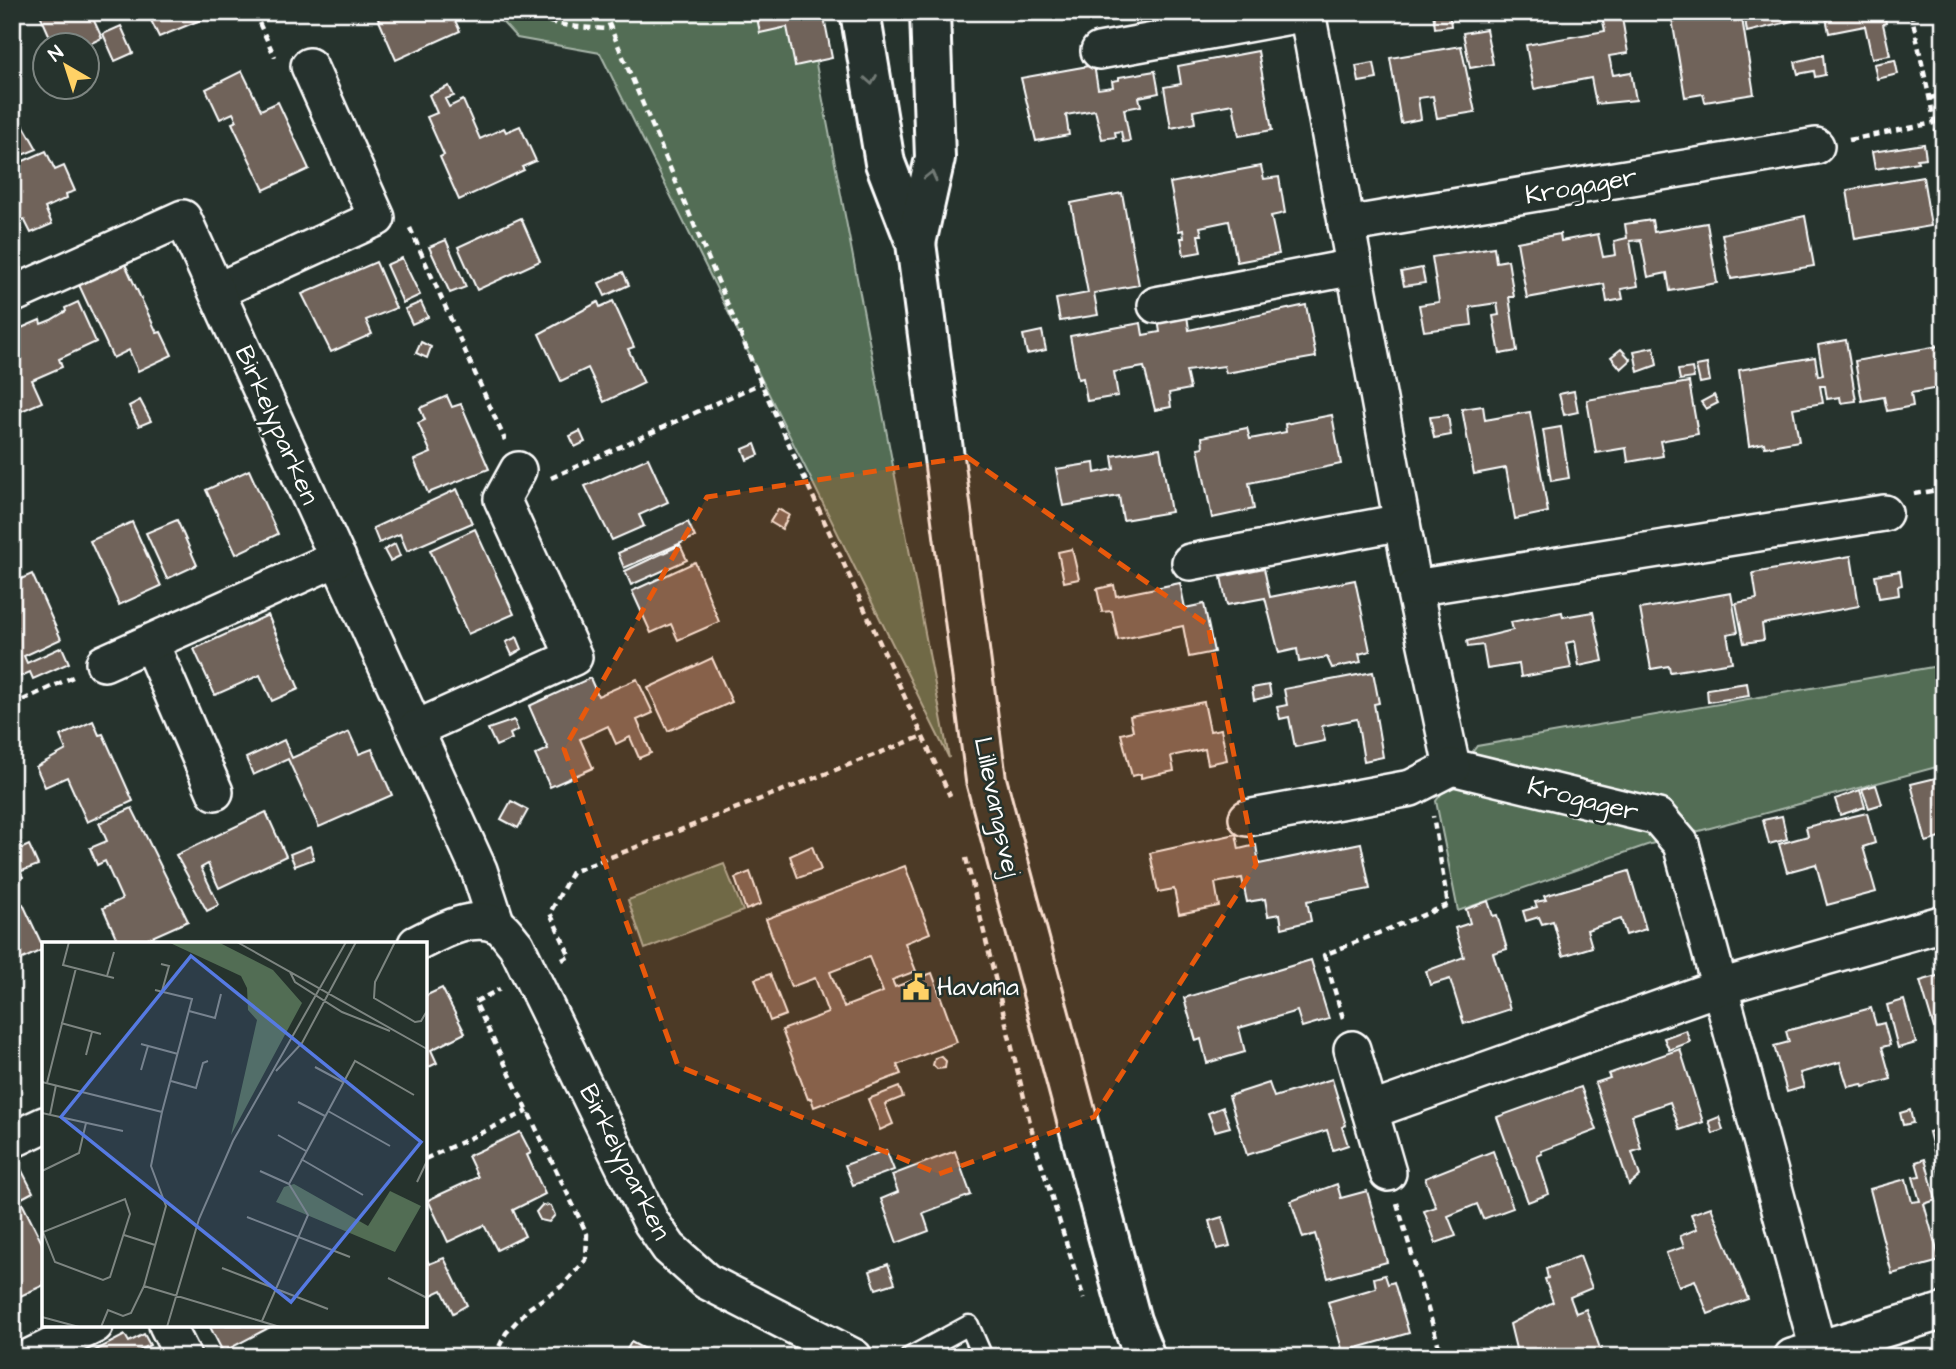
<svg xmlns="http://www.w3.org/2000/svg" width="1956" height="1369" viewBox="0 0 1956 1369" font-family="'Architects Daughter',sans-serif">
<rect width="100%" height="100%" fill="#26332d"/>
<filter id="ink" filterUnits="userSpaceOnUse"><feTurbulence type="fractalNoise" baseFrequency=".0143" numOctaves="2"/><feDisplacementMap in="SourceGraphic" scale="14" xChannelSelector="R" yChannelSelector="G"/><feConvolveMatrix kernelMatrix="1 2 1 2 8 2 1 2 1" color-interpolation-filters="sRGB"/></filter>
<g filter="url(#ink)">
<!-- green -->
<g fill="#526d54" stroke="#a8b6aa" stroke-width="2">
<polygon points="493,12 806,12 949,758 600,53 517,38"/>
<polygon points="1944,665 1944,765 1647,845 1458,911 1436,801 1477,746"/>
<polygon points="724,864 743,911 645,949 628,900"/>
</g>
<!-- building -->
<g fill="#70645a" stroke="#fff" stroke-width="2" fill-rule="evenodd">
<polygon points="39,12 90,12 102,38 85,46 54,46"/>
<polygon points="147,12 220,12 159,37"/>
<polygon points="387,12 451,12 460,31 396,60 377,16"/>
<polygon points="756,12 823,12 832,58 795,66 787,27 760,33"/>
<polygon points="1433,12 1449,12 1451,26 1435,28"/>
<polygon points="1601,12 1621,12 1628,53 1609,56 1613,75 1631,72 1636,100 1596,104 1591,78 1534,89 1526,45 1605,31"/>
<polygon points="1688,12 1741,12 1754,94 1705,102 1703,94 1685,97 1672,19 1689,15"/>
<polygon points="1744,12 1790,12 1792,21 1747,32"/>
<polygon points="1825,12 1893,12 1894,16 1885,18 1886,23 1883,24 1890,55 1872,58 1865,26 1829,33"/>
<polygon points="121,26 133,53 115,61 103,34"/>
<polygon points="1486,29 1493,64 1470,68 1463,33"/>
<polygon points="1461,46 1475,112 1437,118 1433,96 1418,98 1421,119 1401,123 1390,58"/>
<polygon points="1258,51 1272,130 1239,136 1233,104 1193,111 1195,123 1171,128 1164,87 1181,84 1178,66"/>
<polygon points="1823,55 1825,75 1815,77 1814,71 1798,74 1795,62"/>
<polygon points="1895,60 1898,74 1877,79 1874,64"/>
<polygon points="1374,63 1377,79 1359,82 1356,66"/>
<polygon points="1094,65 1098,89 1113,87 1112,81 1119,80 1119,77 1155,71 1159,93 1139,97 1141,106 1124,109 1130,141 1123,142 1121,131 1115,132 1116,137 1102,139 1095,110 1066,115 1069,135 1036,141 1021,78"/>
<polygon points="242,71 261,110 278,102 309,169 264,190 232,123 237,121 233,113 220,119 206,89"/>
<polygon points="449,86 454,96 445,99 449,107 463,100 480,139 504,128 506,132 520,126 536,161 522,167 524,170 459,200 440,157 444,155 427,117 437,113 429,95"/>
<polygon points="12,105 37,149 12,159"/>
<polygon points="1924,144 1926,158 1917,159 1918,162 1875,169 1872,152"/>
<polygon points="46,151 55,170 64,166 75,191 66,194 67,198 45,208 52,224 31,233 24,219 12,224 12,166"/>
<polygon points="1261,166 1264,179 1279,177 1285,213 1271,216 1279,254 1237,262 1229,221 1200,227 1202,235 1198,235 1201,252 1184,255 1181,238 1184,238 1183,230 1179,231 1170,183"/>
<polygon points="1923,177 1931,226 1855,239 1847,190"/>
<polygon points="1122,193 1139,285 1094,293 1098,315 1060,321 1056,299 1088,293 1071,203"/>
<polygon points="1805,216 1814,266 1731,279 1722,234"/>
<polygon points="521,218 540,261 477,290 458,247"/>
<polygon points="1652,220 1654,232 1707,223 1717,283 1670,291 1667,273 1648,277 1641,240 1630,241 1638,286 1621,289 1623,299 1607,302 1604,284 1527,298 1517,242 1560,234 1561,241 1598,234 1603,257 1616,255 1614,241 1627,238 1625,224"/>
<polygon points="446,240 466,287 450,293 429,247"/>
<polygon points="1494,247 1496,262 1508,260 1514,297 1509,297 1517,351 1500,354 1493,316 1499,315 1497,303 1470,307 1472,325 1424,331 1419,305 1439,302 1432,257"/>
<polygon points="402,258 420,295 403,303 386,265"/>
<polygon points="376,262 396,308 366,320 372,334 331,352 302,294"/>
<polygon points="125,264 157,333 161,332 172,355 138,371 129,350 113,358 79,285"/>
<polygon points="1422,268 1425,283 1404,286 1401,272"/>
<polygon points="623,272 629,285 605,296 599,283"/>
<polygon points="613,301 634,347 628,349 644,383 604,402 588,368 561,381 539,334 598,302 600,307"/>
<polygon points="78,302 96,342 59,359 62,367 32,380 42,402 12,415 12,332 40,320 41,324 51,320 66,311 65,308"/>
<polygon points="421,302 428,317 412,324 405,309"/>
<polygon points="1306,305 1316,357 1226,373 1224,366 1186,371 1190,389 1169,393 1171,407 1155,410 1144,367 1114,372 1118,396 1087,401 1083,378 1078,379 1070,336 1141,323 1143,335 1160,332 1158,320 1187,315 1189,330"/>
<polygon points="1042,331 1046,350 1027,354 1023,335"/>
<polygon points="1846,340 1856,401 1841,403 1840,397 1827,399 1825,386 1820,386 1823,403 1793,408 1799,441 1765,447 1764,443 1749,446 1739,370 1815,357 1818,376 1823,375 1818,345"/>
<polygon points="421,342 431,347 427,358 416,353"/>
<polygon points="1944,345 1944,387 1911,393 1913,406 1887,411 1884,397 1862,401 1855,361"/>
<polygon points="1654,347 1657,365 1638,372 1634,351"/>
<polygon points="1621,349 1631,360 1621,369 1611,357"/>
<polygon points="1707,364 1710,381 1700,383 1696,366"/>
<polygon points="1692,368 1694,378 1680,380 1678,370"/>
<polygon points="1689,382 1698,434 1660,441 1663,456 1628,462 1626,448 1596,453 1587,400"/>
<polygon points="1574,391 1578,412 1564,415 1559,394"/>
<polygon points="1714,395 1718,403 1706,409 1701,402"/>
<polygon points="447,396 452,407 461,404 489,469 428,493 414,460 431,453 418,423 425,420 420,408"/>
<polygon points="140,400 151,421 139,426 129,406"/>
<polygon points="1483,406 1485,420 1530,412 1548,512 1515,519 1506,468 1474,474 1462,409"/>
<polygon points="1332,415 1341,464 1249,483 1254,509 1212,518 1198,448 1203,447 1202,437 1247,428 1250,439 1286,432 1285,424"/>
<polygon points="1448,415 1451,435 1434,438 1430,417"/>
<polygon points="1561,427 1569,478 1551,481 1543,430"/>
<polygon points="580,431 585,442 575,447 570,436"/>
<polygon points="755,444 759,455 747,460 743,449"/>
<polygon points="1160,448 1171,512 1123,520 1119,496 1063,506 1056,469 1094,463 1095,473 1114,469 1112,456"/>
<polygon points="648,458 668,502 639,515 644,526 612,540 585,486"/>
<polygon points="249,470 278,534 236,554 206,490"/>
<polygon points="457,489 472,523 407,551 400,534 379,543 373,528"/>
<polygon points="778,509 789,515 782,529 770,522"/>
<polygon points="177,520 197,565 167,579 146,533"/>
<polygon points="132,522 161,586 119,605 90,541"/>
<polygon points="688,522 695,537 624,568 618,553"/>
<polygon points="475,529 514,614 468,634 430,550"/>
<polygon points="395,544 400,556 390,561 384,550"/>
<polygon points="680,545 687,560 631,585 625,571"/>
<polygon points="1072,549 1079,579 1064,582 1058,552"/>
<polygon points="1851,556 1859,606 1762,624 1764,640 1744,643 1736,603 1757,599 1753,573"/>
<polygon points="695,562 719,622 678,640 671,624 651,633 632,591"/>
<polygon points="1264,568 1270,597 1355,580 1370,651 1359,654 1361,662 1332,668 1327,657 1299,662 1297,649 1279,653 1265,598 1227,605 1221,577"/>
<polygon points="1900,571 1902,585 1898,586 1899,595 1879,598 1875,575"/>
<polygon points="32,574 61,639 24,656 27,663 62,647 69,663 33,679 30,672 12,680 12,583"/>
<polygon points="1180,583 1185,608 1204,604 1214,652 1189,657 1183,626 1118,640 1112,611 1102,612 1097,589 1114,585 1116,596"/>
<polygon points="1731,593 1738,632 1727,634 1732,662 1670,672 1669,666 1651,669 1640,609"/>
<polygon points="1562,612 1563,617 1593,612 1603,661 1579,666 1575,641 1566,643 1571,668 1521,677 1519,664 1487,669 1483,645 1468,647 1467,641 1513,630 1511,622"/>
<polygon points="268,615 299,689 272,701 260,675 215,695 194,649"/>
<polygon points="517,637 522,649 512,655 506,642"/>
<polygon points="712,658 732,702 668,731 648,688"/>
<polygon points="1373,672 1379,703 1374,704 1383,757 1364,761 1357,719 1322,726 1325,741 1295,747 1289,717 1280,719 1277,707 1287,705 1284,689"/>
<polygon points="590,678 598,696 637,679 653,713 637,720 651,753 639,758 630,737 616,744 608,726 580,739 593,768 550,787 535,755 548,749 529,706"/>
<polygon points="1747,683 1749,696 1708,702 1707,689"/>
<polygon points="1269,685 1271,696 1254,700 1252,688"/>
<polygon points="1204,702 1210,731 1221,729 1227,760 1208,764 1205,749 1171,756 1174,771 1141,778 1141,774 1132,776 1121,734 1133,731 1130,716"/>
<polygon points="514,720 518,730 510,734 512,739 496,746 488,729"/>
<polygon points="93,721 99,735 103,734 133,801 87,822 67,777 45,787 36,767 66,750 60,736"/>
<polygon points="349,732 359,754 372,749 392,795 319,827 288,759 253,775 246,758 284,740 292,758"/>
<polygon points="1944,776 1944,837 1926,842 1911,784"/>
<polygon points="1876,785 1882,804 1869,808 1862,789"/>
<polygon points="1860,790 1865,807 1840,815 1835,799"/>
<polygon points="511,801 528,810 518,828 501,819"/>
<polygon points="132,808 188,921 141,942 140,940 119,944 103,908 122,899 105,861 97,865 90,848 107,841 99,823"/>
<polygon points="266,812 286,856 219,888 208,864 201,868 219,905 207,911 176,855"/>
<polygon points="1867,813 1875,843 1863,847 1876,892 1827,905 1816,864 1787,872 1779,844 1808,836 1806,827"/>
<polygon points="1782,816 1787,839 1769,844 1763,820"/>
<polygon points="1236,834 1239,849 1256,845 1259,864 1361,843 1370,889 1307,901 1311,921 1282,928 1280,914 1268,916 1265,899 1247,902 1242,878 1215,883 1219,906 1179,914 1174,889 1158,892 1150,853"/>
<polygon points="29,845 38,865 22,871 14,852"/>
<polygon points="310,846 314,859 295,866 290,854"/>
<polygon points="812,846 821,870 798,878 790,856"/>
<polygon points="12,858 23,877 12,882"/>
<path d="M905 866 930 933 905 943 916 971 892 980 895 987 932 973 957 1042 897 1065 901 1074 814 1107 811 1098 808 1099 782 1030 828 1013 815 978 791 987 766 919ZM869 957 883 992 844 1007 830 972Z"/>
<polygon points="1629,871 1646,929 1626,935 1621,919 1587,930 1592,947 1563,956 1553,921 1542,924 1539,917 1526,921 1523,911 1537,907 1535,902 1546,900 1544,896"/>
<polygon points="750,872 761,904 746,910 735,878"/>
<polygon points="1488,901 1493,916 1497,915 1507,949 1493,953 1510,1009 1464,1024 1450,979 1430,985 1426,971 1464,957 1455,928 1470,923 1466,909"/>
<polygon points="23,904 44,949 12,964 12,909"/>
<polygon points="1311,960 1329,1019 1302,1027 1297,1011 1239,1028 1245,1052 1207,1063 1201,1039 1196,1041 1184,998"/>
<polygon points="770,974 786,1015 770,1021 755,979"/>
<polygon points="1944,974 1944,1026 1934,1028 1920,981"/>
<polygon points="442,988 465,1033 431,1050 437,1063 425,1069 425,996"/>
<polygon points="1904,1000 1916,1043 1898,1048 1887,1005"/>
<polygon points="1871,1008 1876,1025 1884,1023 1890,1045 1882,1047 1891,1079 1863,1087 1862,1084 1848,1087 1840,1062 1800,1073 1804,1087 1787,1092 1774,1046 1789,1042 1786,1031"/>
<polygon points="1686,1030 1690,1042 1669,1050 1664,1038"/>
<polygon points="1680,1049 1703,1122 1680,1130 1670,1102 1632,1115 1641,1149 1632,1152 1640,1176 1629,1185 1595,1083 1610,1078 1608,1074"/>
<polygon points="941,1056 946,1061 945,1068 937,1069 933,1065 935,1058"/>
<polygon points="1332,1079 1346,1125 1342,1127 1348,1145 1333,1150 1327,1130 1247,1155 1229,1096 1269,1083 1274,1097"/>
<polygon points="899,1087 903,1097 885,1104 893,1124 880,1130 868,1099"/>
<polygon points="1581,1087 1597,1130 1541,1151 1542,1154 1537,1156 1549,1194 1528,1202 1497,1117"/>
<polygon points="1223,1107 1230,1127 1215,1131 1208,1113"/>
<polygon points="1910,1110 1913,1123 1903,1125 1900,1113"/>
<polygon points="1719,1117 1723,1130 1713,1134 1709,1121"/>
<polygon points="1944,1128 1944,1176 1940,1176 1929,1132"/>
<polygon points="520,1132 531,1153 527,1155 545,1194 513,1210 525,1236 497,1250 484,1225 448,1242 428,1200 478,1177 468,1156"/>
<polygon points="886,1150 894,1170 853,1185 845,1165"/>
<polygon points="955,1151 971,1195 923,1213 929,1231 897,1243 881,1199 898,1192 892,1175"/>
<polygon points="1493,1151 1513,1208 1483,1219 1477,1204 1448,1216 1456,1236 1436,1243 1424,1211 1436,1207 1425,1178"/>
<polygon points="1925,1159 1936,1200 1924,1204 1940,1261 1892,1274 1870,1189 1906,1179 1912,1202 1920,1201 1913,1177 1920,1176 1916,1162"/>
<polygon points="18,1163 33,1192 20,1199 44,1247 44,1285 12,1300 12,1166"/>
<polygon points="1337,1184 1341,1198 1367,1191 1387,1262 1328,1278 1315,1234 1303,1238 1291,1201"/>
<polygon points="542,1205 551,1206 555,1215 549,1222 540,1220 536,1212"/>
<polygon points="1711,1207 1748,1299 1708,1314 1695,1280 1679,1286 1666,1253 1684,1247 1680,1236 1697,1229 1691,1214"/>
<polygon points="1222,1217 1230,1246 1217,1249 1209,1221"/>
<polygon points="425,1256 429,1264 444,1258 467,1305 453,1313 442,1290 425,1298"/>
<polygon points="1580,1256 1592,1288 1570,1297 1576,1313 1586,1309 1603,1357 1518,1357 1510,1324 1553,1302 1545,1279 1548,1278 1546,1269"/>
<polygon points="888,1264 895,1283 876,1289 870,1271"/>
<polygon points="1385,1275 1388,1284 1394,1282 1409,1333 1343,1352 1328,1302 1376,1288 1374,1278"/>
<polygon points="209,1325 274,1325 223,1352"/>
<polygon points="144,1334 150,1345 135,1353 136,1357 83,1357 125,1335 129,1342"/>
<polygon points="631,1342 659,1357 623,1357"/>
</g>
<g fill="none" stroke-linecap="round" stroke-linejoin="round">
<defs>
<polyline id="lane" points="910,1357 969,1325 983,1357"/>
<g id="street">
<polyline points="1307,12 1414,588 1452,767 1658,817 1681,844 1820,1357"/>
<polyline points="1099,51 1307,13"/>
<polyline points="1346,225 1816,146"/>
<polyline points="217,291 377,218 309,66"/>
<polyline points="12,295 183,218 479,870 497,925"/>
<polyline points="1156,305 1354,267"/>
<polyline points="1190,562 1402,522"/>
<polyline points="1414,588 1884,513"/>
<polyline points="151,644 215,792"/>
<polyline points="104,663 338,558"/>
<polyline points="415,729 574,657 502,499 518,470"/>
<polyline points="1247,818 1411,788 1452,767"/>
<path d="M416 944C438 933 471 913 497 925 504 928 511 940 516 945L651 1222 669 1248 706 1281 854 1357"/>
<polyline points="1352,1049 1388,1173"/>
<polyline points="1370,1111 1720,987 1944,923"/>
<polyline points="12,1140 44,1125"/>
<polyline points="167,1325 183,1357"/>
<polyline points="30,1357 95,1325"/>
<polyline points="1792,1357 1944,1311"/>
</g>
<g id="secondary">
<polyline points="860,12 885,163 916,243 986,780 1131,1321 1145,1357"/>
<polyline points="916,243 935,158 930,12"/>
</g>
</defs>
<!-- lane casing -->
<use href="#lane" stroke="#fff" stroke-width="23"/>
<!-- street casing -->
<use href="#street" stroke="#fff" stroke-width="40"/>
<!-- secondary casing -->
<use href="#secondary" stroke="#fff" stroke-width="44"/>
<!-- path -->
<g stroke="#fff" stroke-width="4.5" stroke-dasharray="7 5" stroke-linecap="butt">
<polyline points="254,12 275,57"/>
<path d="M527 12C553 27 579 27 609 29"/>
<polyline points="604,12 761,383 950,796"/>
<polyline points="1911,12 1944,166"/>
<polyline points="1930,98 1944,95"/>
<polyline points="1849,140 1934,123"/>
<polyline points="410,228 505,440"/>
<polyline points="551,478 761,383"/>
<polyline points="1914,494 1944,489"/>
<polyline points="12,705 75,676"/>
<polyline points="966,858 1036,1147 1084,1299"/>
<polyline points="562,960 570,956 550,913 572,872 923,736"/>
<polyline points="1343,1018 1324,955 1448,905 1433,816"/>
<polyline points="425,1159 528,1111"/>
<polyline points="1397,1203 1442,1357"/>
<polyline points="494,1357 506,1333 528,1309 562,1286 586,1260 587,1234 475,1002 500,989"/>
</g>
<!-- lane -->
<use href="#lane" stroke="#26332d" stroke-width="18"/>
<!-- street -->
<use href="#street" stroke="#26332d" stroke-width="35"/>
<!-- secondary -->
<use href="#secondary" stroke="#26332d" stroke-width="38"/>
</g>
<!-- one-way arrows -->
<defs><path id="oneway-chevron" d="M-2-3.5L2.5 0L-2 3.5" fill="none" stroke-width="1.6" stroke-linecap="round" stroke-linejoin="round" transform="scale(1.75)"/></defs>
<g stroke="#727a76">
<use href="#oneway-chevron" transform="translate(871 80) rotate(80)"/>
<use href="#oneway-chevron" transform="translate(931 176) rotate(-77)"/>
</g>
</g>
<!-- marked area -->
<path fill="#e8590c" fill-opacity="0.2" stroke="#e8590c" stroke-width="5" stroke-dasharray="14 9" stroke-linejoin="round" d="M967 457 1208 625 1256 865 1094 1117 939 1174 678 1066 564 749 707 497Z"/>
<!-- icons -->
<defs>
<symbol id="civic-bare" viewBox="-9 -9 18 18"><path d="M-.6-6.5H3V-4.5H.6V-3L4-1V1h2V6H-6V1h2V-1L-.6-3ZM-1.2 2.5V6h2.4V2.5Z" fill="#ffd166" stroke="#26332d" stroke-width="2.5" paint-order="stroke"/></symbol>
</defs>
<g fill-rule="evenodd">
<use href="#civic-bare" x="897" y="968" width="38" height="38"/>
</g>
<g text-anchor="middle" dominant-baseline="central" stroke-width="5" stroke-linejoin="round" paint-order="stroke">
<!-- street labels -->
<g font-size="26" fill="#fff" stroke="#26332d">
<text transform="translate(1581 186) rotate(-10)">Krogager</text>
<text transform="translate(277 425) rotate(66)">Birkelyparken</text>
<text transform="translate(1583 799) rotate(14)">Krogager</text>
<text transform="translate(997 807) rotate(78)">Lillevangsvej</text>
<text transform="translate(625 1162) rotate(63)">Birkelyparken</text>
</g>
<!-- poi labels -->
<g font-size="26" fill="#fff" stroke="#26332d" text-anchor="start">
<text x="937" y="987">Havana</text>
</g>
</g>
<!-- overview -->
<g transform="translate(42 942)">
<rect width="385" height="385" fill="#26332d"/>
<path d="M126 0H176L231 28 260 61 189 193 215 78 206 68 205 46 199 34ZM252 242 326 284 348 249 379 264 353 310 234 260 242 245Z" fill="#526d54"/>
<path fill="none" stroke="#7d8581" stroke-width="2" d="M27 0 21 23 72 36M195 0 385 107M353 0 333 40 332 56 373 80 379 79 385 69M119 22 127 24 120 49M248 30 253 40 300 70 348 89M65 34 72 10M113 48 150 57 120 170M147 69 173 76 179 52M19 81 59 92M99 102 136 112M44 113 50 90M273 125 301 140M99 128 106 104M234 129 260 101 314 0M129 139 154 146 161 121 166 119M0 140 120 170 109 224 124 264 102 344 238 385M5 141 34 26M256 160 283 174M286 169 348 204M0 171 81 189M8 173 14 143M236 193 264 209M259 217 321 253M0 229 37 211 44 181M218 229 247 242M375 240 385 219M83 257 88 272 68 335 61 338 13 320 1 290ZM205 275 308 315M82 293 113 303M180 326 286 367M346 336 385 356M0 375 37 385M220 379 266 273 247 242 313 119 372 153M59 385 66 368 81 374 89 371 102 344M125 385 157 277 191 199 304 0"/>
<path fill="#567ae2" fill-opacity="0.15" stroke="#567ae2" stroke-width="3.5" d="M149 14 379 200 249 360 19 175Z"/>
<rect width="385" height="385" fill="none" stroke="#fff" stroke-width="3.5"/>
</g>
<!-- margin -->
<rect width="1956" height="1369" fill="none" stroke="#26332d" stroke-width="42"/>
<rect x="21" y="21" width="1914" height="1327" fill="none" stroke="#fff" stroke-width="2.5" filter="url(#ink)"/>
<!-- north arrow -->
<g transform="translate(66 66) rotate(321)"><circle r="33" fill="#26332d" stroke="#7d8581" stroke-width="2"/>
<path d="M0-5L12 26L0 18L-12 26Z" fill="#ffd166"/>
<text y="-10" font-size="19" font-weight="bold" text-anchor="middle" fill="#ffffff">N</text>
</g>
</svg>
